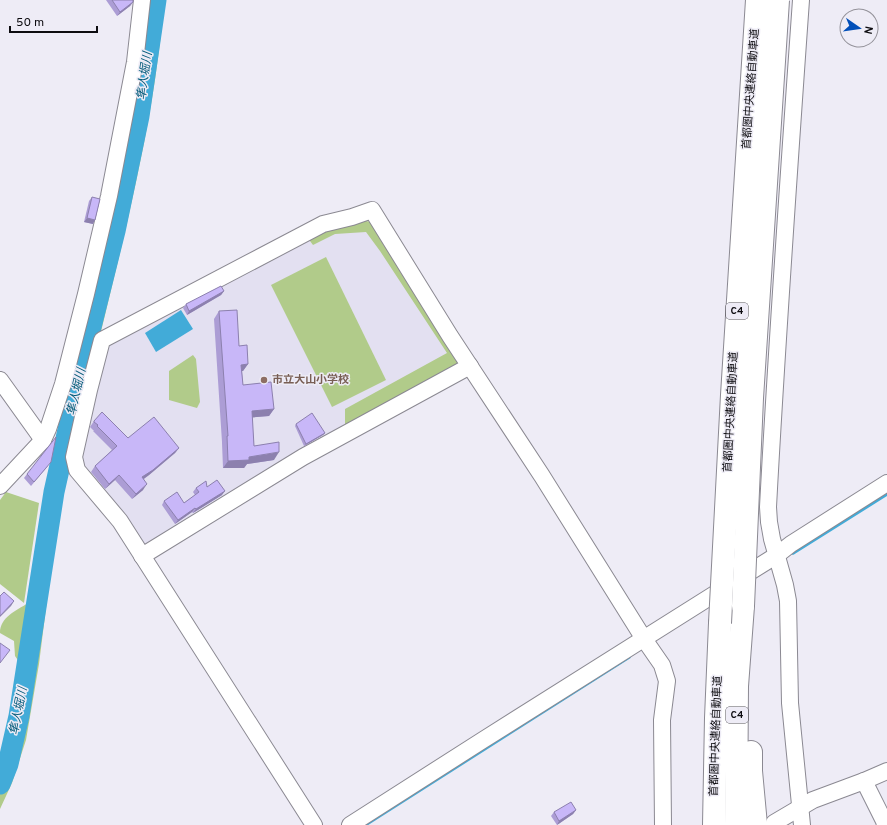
<svg xmlns="http://www.w3.org/2000/svg" width="887" height="825" viewBox="0 0 887 825" font-family="Overpass,'Noto Sans JP',sans-serif">
<rect width="100%" height="100%" fill="#eeecf6"/>
<!-- built -->
<polygon fill="#e3e0f1" points="366,221 457,364 251,483 148,547 140,545 79,460 105,347 335,223"/>
<!-- green -->
<g fill="#b1cb8a">
<polygon points="147,0 153,0 139,97 125,168 106,259 76,378 71,377"/>
<path d="M157 0H165C161 35 157 70 151 105 135 198 111 289 89 381L81 380 112 259 140 120Z"/>
<polygon points="366,221 372,222 458,359 457,364 345,429 345,409 447,353 380,251 366,232 335,234 313,245 307,237 335,223"/>
<polygon points="326,257 386,380 332,407 271,285"/>
<polygon points="193,355 196,359 200,402 197,408 169,400 169,371"/>
<polygon points="78,392 82,393 84,398 67,472 52,560 39,664 26,740 12,783 0,809 0,793 12,766 22,722 32,666 56,504"/>
<polygon points="6,492 39,503 24,603 0,584 0,500"/>
<path d="M28 603 32 607 24 669 15 656 14 641 0 633C0 617 16 611 28 603Z"/>
</g>
<!-- water -->
<polygon fill="#42abd8" points="181,310 193,329 156,352 145,333"/>
<g fill="none" stroke-linecap="round" stroke-linejoin="round">
<!-- stream -->
<g stroke="#42abd8" stroke-width="3.5">
<polyline points="793,553 887,494"/>
<polyline points="365,825 629,657"/>
</g>
<!-- river -->
<polyline stroke="#42abd8" stroke-width="21" points="0,784 8,764 19,716 54,492 91,327 115,231 139,116 156,0"/>
<defs>
<g id="minor">
<path d="M801 0C789 169 777 338 768 507L769 522 772 539 785 585 788 601 790 703 802 825"/>
<polyline points="0,380 43,440"/>
<polyline points="0,486 43,440 48,429 63,384 86,294 109,196 135,62 142,0"/>
<polyline points="142,556 303,457 470,366"/>
<polyline points="864,781 884,821 885,825"/>
<polyline points="774,823 813,800 864,781 887,771"/>
<polyline points="314,825 120,521 77,470 74,457 89,390 102,340 323,224 352,217 372,210 450,336 542,476 644,639 662,665 667,681 662,720 663,825"/>
<polyline points="350,825 483,740 721,590 777,555 791,544 887,483"/>
</g>
<g id="highway">
<polyline points="751,752 751,771 756,825"/>
<polyline points="714,825 716,718 720,623"/>
<polyline points="736,825 737,686 743,606"/>
</g>
</defs>
<!-- minor casing -->
<use href="#minor" stroke="#8b8992" stroke-width="18"/>
<!-- highway casing -->
<use href="#highway" stroke="#8b8992" stroke-width="24"/>
<!-- minor -->
<use href="#minor" stroke="#fff" stroke-width="16"/>
<!-- highway -->
<use href="#highway" stroke="#fff" stroke-width="22"/>
<defs>
<g id="highway-bridge">
<polyline points="743,606 752,398 778,0"/>
<polyline points="720,623 732,395 757,0"/>
</g>
</defs>
<!-- highway-bridge casing -->
<use href="#highway-bridge" stroke="#8b8992" stroke-width="24" stroke-linecap="butt"/>
<!-- highway-bridge -->
<use href="#highway-bridge" stroke="#fff" stroke-width="22"/>
</g>
<!-- wall -->
<g fill="#ac9dd5">
<polygon points="106,0 133,0 133,2 130,6 117,16"/>
<polygon points="92,197 93,224 84,222 89,201"/>
<polygon points="224,291 221,295 187,315 183,308 186,304"/>
<polygon points="219,311 239,346 248,364 243,371 242,371 243,385 274,409 269,416 252,417 254,446 274,460 247,464 244,468 223,468 222,443 222,442 214,319"/>
<polygon points="94,421 128,438 179,448 175,453 149,475 144,479 143,490 132,499 115,480 105,489 91,472 95,466 112,450 93,431 94,431 90,427"/>
<polygon points="296,424 325,433 323,435 304,446 295,426"/>
<polygon points="48,466 31,486 24,478 27,474"/>
<polygon points="207,487 222,495 193,513 192,512 175,524 162,505 164,501 184,503 195,495 193,492 196,488"/>
<polygon points="576,810 573,814 557,825 551,816 554,812"/>
</g>
<!-- shaded-wall -->
<g fill="#8c80ae">
<polygon points="133,2 130,6 117,16 120,12"/>
<polygon points="87,218 95,220 93,224 84,222"/>
<polygon points="224,291 221,295 187,315 189,311"/>
<polygon points="248,364 243,371 236,372 241,365"/>
<polygon points="274,409 269,416 247,418 252,411"/>
<polygon points="325,433 323,435 304,446 306,444"/>
<polygon points="179,448 175,453 149,475 139,482 142,477"/>
<polygon points="279,452 274,460 247,464 244,468 223,468 228,461"/>
<polygon points="119,475 115,480 105,489 109,484"/>
<polygon points="147,484 143,490 132,499 136,494"/>
<polygon points="225,491 222,495 193,513 196,509"/>
<polygon points="195,508 192,512 175,524 178,520"/>
<polygon points="14,601 11,606 0,617 0,616"/>
<polygon points="576,810 573,814 557,825 559,821"/>
</g>
<!-- building -->
<g fill="#c8b7f8" stroke="#8c80ae">
<polygon points="112,0 133,0 133,2 120,12"/>
<polygon points="92,197 100,199 95,220 87,218"/>
<polygon points="221,286 224,291 189,311 186,304"/>
<polygon points="237,310 239,346 247,345 248,364 241,365 243,385 271,382 274,409 252,411 254,446 279,442 279,452 249,457 249,460 228,461 227,436 228,436 219,311"/>
<polygon points="102,412 128,438 154,417 179,448 153,470 142,477 147,484 136,494 119,475 109,484 95,466 117,446 97,426 98,425 94,422 94,421"/>
<polygon points="312,413 325,433 306,444 296,424"/>
<polygon points="56,437 51,462 34,482 27,474"/>
<polygon points="217,480 225,491 196,509 195,508 178,520 164,501 177,492 184,503 199,492 196,488 206,481 207,487"/>
<polygon points="4,592 14,601 0,616 0,596"/>
<polygon points="0,643 10,650 0,663"/>
<polygon points="571,802 576,810 559,821 554,812"/>
</g>
<!-- markers -->
<circle fill="#8d6e63" stroke="#eeecf6" stroke-width="1.5" cx="264" cy="380" r="4"/>
<g text-anchor="middle" dominant-baseline="central" stroke-width="3" stroke-linejoin="round" paint-order="stroke">
<!-- shield labels -->
<g fill="#eeecf6" stroke="#504f55" stroke-width="1">
<rect x="726" y="303" width="22" height="16" rx="3"/>
<rect x="726" y="707" width="22" height="16" rx="3"/>
</g>
<g font-size="10" font-weight="bold" fill="#0d0c10">
<text x="737" y="311">C4</text>
<text x="737" y="715">C4</text>
</g>
<!-- street labels -->
<g font-size="11" fill="#0d0c10" stroke="#eeecf6">
<text transform="translate(751 89) rotate(-86)">首都圏中央連絡自動車道</text>
<text transform="translate(731 412) rotate(-87)">首都圏中央連絡自動車道</text>
<text transform="translate(716 736) rotate(-88)">首都圏中央連絡自動車道</text>
</g>
<!-- education labels -->
<g font-size="11" font-weight="bold" fill="#785e54" stroke="#eeecf6" text-anchor="start">
<text x="272" y="380">市立大山小学校</text>
</g>
<!-- water labels -->
<g font-size="12" font-style="italic" fill="#075d7c" stroke="#eeecf6">
<text transform="translate(145 76) rotate(-82)">隼人堀川</text>
<text transform="translate(77 392) rotate(-77)">隼人堀川</text>
<text transform="translate(19 711) rotate(-79)">隼人堀川</text>
</g>
</g>
<!-- north arrow -->
<g transform="translate(859 28) rotate(103)"><circle r="19" fill="#eeecf6" stroke="#94929a"/>
<path d="M0-3L7 15L0 10L-7 15Z" fill="#014fb9"/>
<text y="-6" font-size="11" font-weight="bold" text-anchor="middle" fill="#0d0c10">N</text>
</g>
<!-- scale -->
<path d="M10 26v6h87v-6" fill="none" stroke="#0d0c10" stroke-width="2"/>
<text x="16" y="26" font-size="12" fill="#0d0c10" stroke="#eeecf6" stroke-width="3" paint-order="stroke">50 m</text>
</svg>
